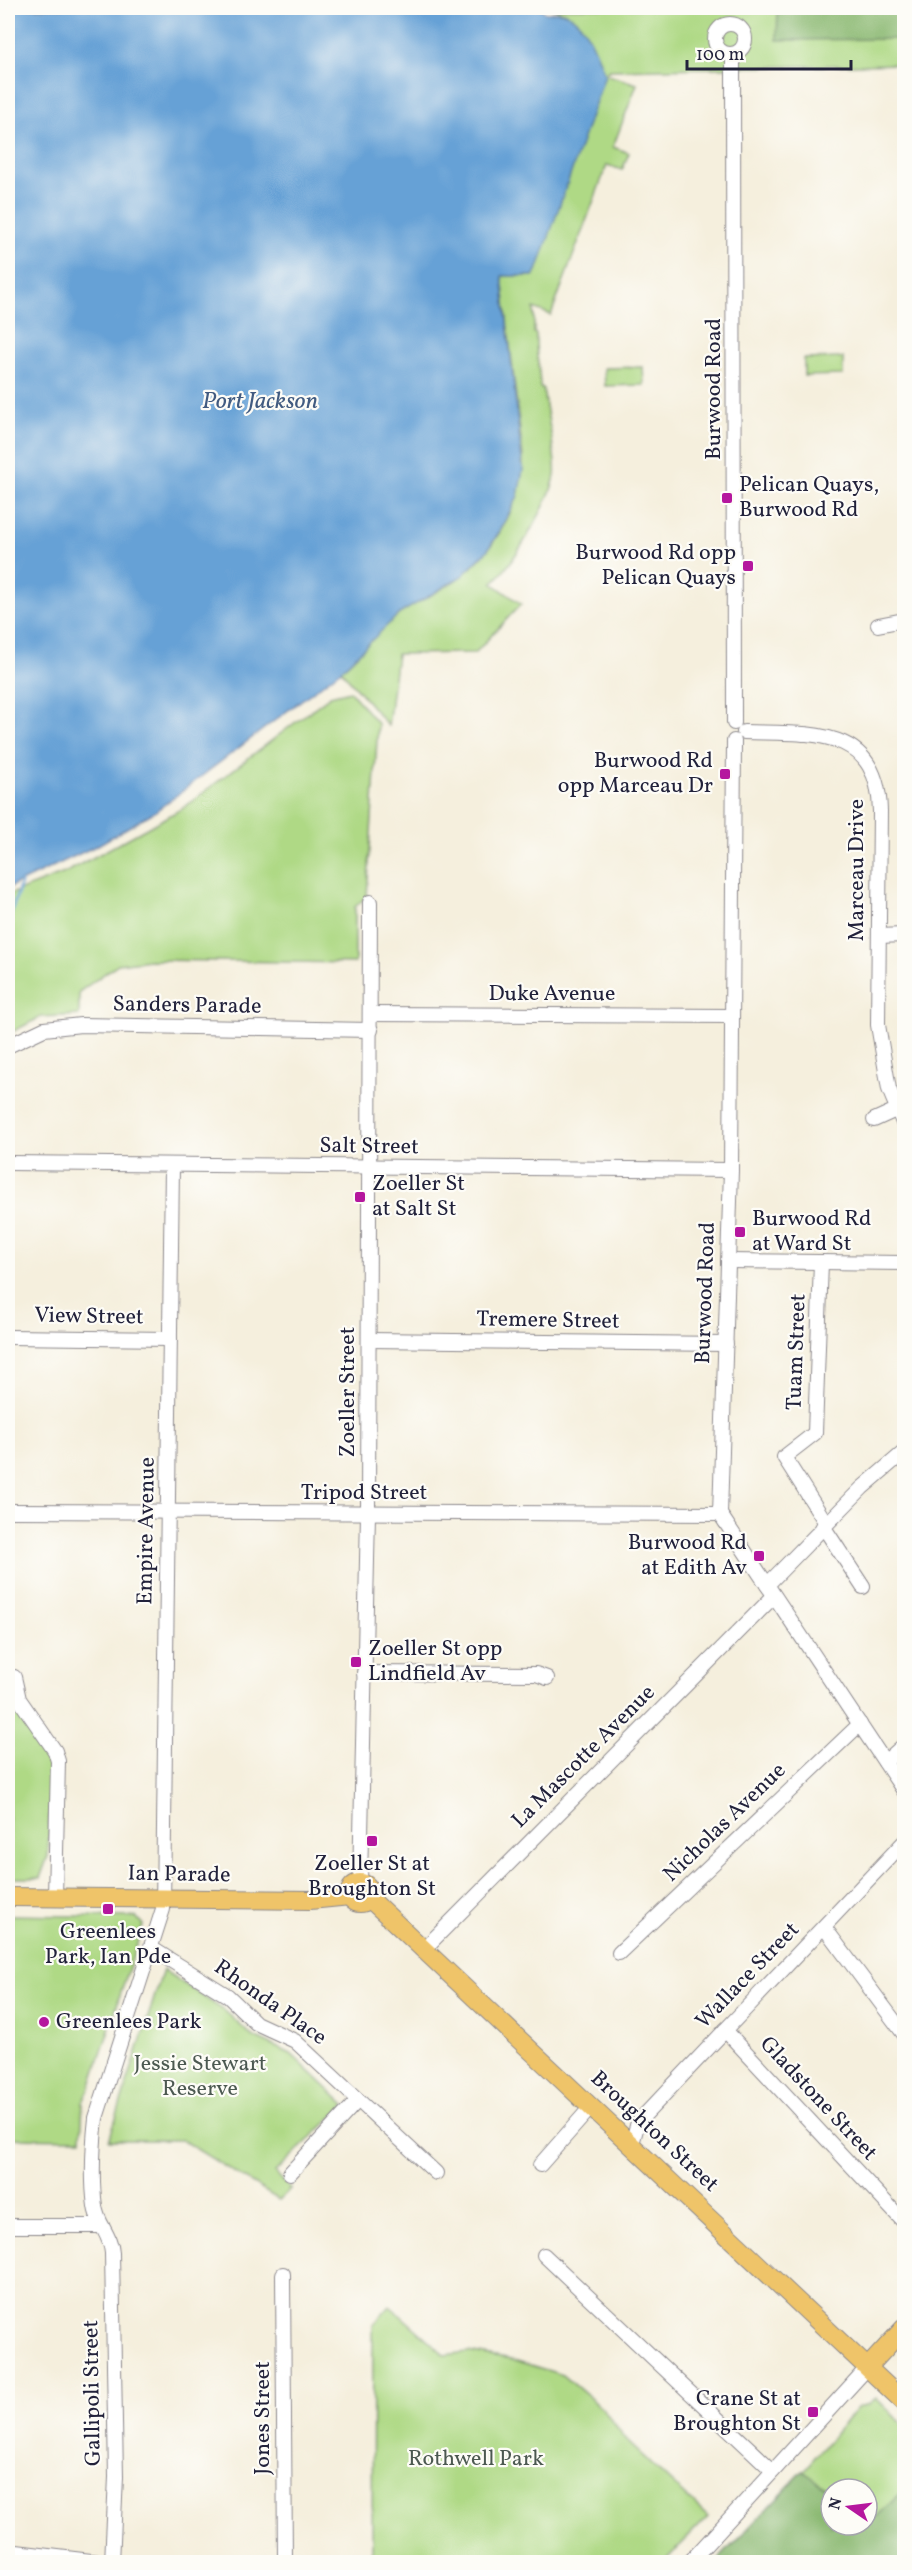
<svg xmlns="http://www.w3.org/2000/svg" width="912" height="2570" viewBox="0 0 912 2570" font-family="Vollkorn,serif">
<rect width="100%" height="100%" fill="#fdfcf7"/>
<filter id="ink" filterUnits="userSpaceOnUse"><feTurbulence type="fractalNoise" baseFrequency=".0167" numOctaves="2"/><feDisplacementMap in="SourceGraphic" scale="12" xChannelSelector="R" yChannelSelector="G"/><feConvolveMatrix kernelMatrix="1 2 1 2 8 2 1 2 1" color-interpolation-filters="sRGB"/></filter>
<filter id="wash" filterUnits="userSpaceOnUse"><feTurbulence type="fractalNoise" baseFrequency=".008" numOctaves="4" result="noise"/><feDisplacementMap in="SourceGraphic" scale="24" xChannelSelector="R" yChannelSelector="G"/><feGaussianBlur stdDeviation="1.35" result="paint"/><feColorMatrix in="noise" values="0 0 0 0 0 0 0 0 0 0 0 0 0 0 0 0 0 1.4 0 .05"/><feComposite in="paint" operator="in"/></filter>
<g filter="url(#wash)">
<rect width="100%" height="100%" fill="#f5efdd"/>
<!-- green -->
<g fill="#afd985" stroke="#687e60" stroke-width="1.5" fill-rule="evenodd">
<path d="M551 8H904V64L610 70 605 74 637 84 613 147 629 153 622 170 607 165 551 315 534 308V333L536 334C535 354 540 367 540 388H543C545 405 558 462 555 476 550 502 512 567 492 583L521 604 475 653 397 654 388 726 341 670C362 652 379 630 401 613 418 601 438 593 456 580 494 553 523 503 523 456L502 276H533L537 271 567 13Z"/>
<polygon points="843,358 843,375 804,376 804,359"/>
<polygon points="643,367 644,385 605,386 604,368"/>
<polygon points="350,691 378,724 367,896 355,907 355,963 149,960 118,964 79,992 79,1015 41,1017 8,1034 8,895 67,872 183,808 330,696"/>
<polygon points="8,1693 52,1759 48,1856 40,1878 8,1878"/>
<polygon points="8,1915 136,1917 143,1925 91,2085 83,2102 81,2139 8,2138"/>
<polygon points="163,1970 225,2011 252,2036 291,2054 345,2105 275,2172 290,2189 279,2200 182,2140 109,2140"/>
<polygon points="390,2306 445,2355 468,2352 517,2361 563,2375 603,2409 630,2444 708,2517 664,2562 372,2562 373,2325"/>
<path d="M876 2398 904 2426V2562H716L803 2471 858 2407 870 2404ZM831 2489H867V2525H831Z"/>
</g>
<!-- forest -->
<g fill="#8bb972" stroke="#566e56" stroke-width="1.5">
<polygon points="778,8 901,8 904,11 904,39 777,40"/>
<polygon points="803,2471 831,2491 831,2525 867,2525 867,2518 872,2521 904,2490 904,2562 716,2562"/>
</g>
<!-- water -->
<path fill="#66a1d6" stroke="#446288" stroke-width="1.5" d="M8 8H540L546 13C552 12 558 11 564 13 586 19 598 56 605 75L537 271 533 276H502L523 470 518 496 499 532 487 551 462 576 399 614 341 670 156 811 98 845 8 888Z"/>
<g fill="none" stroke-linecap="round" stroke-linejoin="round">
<!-- stream -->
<polyline stroke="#66a1d6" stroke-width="3" points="8,922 21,883"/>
</g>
</g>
<g filter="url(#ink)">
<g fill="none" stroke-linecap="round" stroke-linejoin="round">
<defs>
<g id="minor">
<circle cx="730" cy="39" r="15"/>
<polyline points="733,54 734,723"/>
<polyline points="878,625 904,620"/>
<path d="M744 732C809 734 878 725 880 811L878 1025 889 1089 904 1125"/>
<polyline points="734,741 731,1170 720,1514 904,1791"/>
<polyline points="879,936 904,935"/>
<polyline points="370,1014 732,1016"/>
<polyline points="8,1046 44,1029 81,1025 371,1030"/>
<polyline points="874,1120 896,1110"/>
<polyline points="8,1163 731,1170"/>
<polyline points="728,1261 904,1263"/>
<polyline points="821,1262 815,1433 784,1457 826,1523"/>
<polyline points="8,1337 170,1339"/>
<polyline points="369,1340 726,1344"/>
<polyline points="8,1511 720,1514"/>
<polyline points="823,1526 863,1587"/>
<polyline points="767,1585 862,1488 904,1452"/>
<polyline points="364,1673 536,1674 547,1678"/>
<polyline points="14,1677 19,1699 55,1751 58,1761 55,1898"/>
<polyline points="885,1762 904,1745"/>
<polyline points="360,1882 368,1514 370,902"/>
<polyline points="824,1927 904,2034"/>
<polyline points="151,1948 228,1996 256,2023 295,2041 436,2173"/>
<polyline points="425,1948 774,1596"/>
<polyline points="619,1953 860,1724"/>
<polyline points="725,2030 904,2222"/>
<polyline points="632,2144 638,2122 904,1842"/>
<polyline points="540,2165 592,2106"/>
<polyline points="290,2173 358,2100"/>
<polyline points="8,2226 102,2226"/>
<polyline points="544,2255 773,2471"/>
<polyline points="283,2274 285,2562"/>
<polyline points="8,2551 99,2562"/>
<polyline points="8,2562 14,2562"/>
<path d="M112 2562 116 2477 112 2253C111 2235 97 2224 95 2206 91 2178 93 2146 96 2118L163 1909 172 1165"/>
<polyline points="690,2562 868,2367"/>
</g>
<g id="major">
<circle cx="360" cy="1893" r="10"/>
<polyline points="8,1897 310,1900 350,1896"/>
<polyline points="369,1898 904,2402"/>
<polyline points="868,2367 904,2328"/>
</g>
</defs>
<!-- minor casing -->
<use href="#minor" stroke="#8c888c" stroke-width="16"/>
<!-- major casing -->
<use href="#major" stroke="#8c888c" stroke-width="20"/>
<!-- minor -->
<use href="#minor" stroke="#fff" stroke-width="14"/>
<!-- major -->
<use href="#major" stroke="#efc469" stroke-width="18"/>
</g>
</g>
<!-- markers -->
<g fill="#b5179e" stroke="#fdfcf7" stroke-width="2">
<rect x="721" y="492" width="12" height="12" rx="3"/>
<rect x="742" y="560" width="12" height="12" rx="3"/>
<rect x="719" y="768" width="12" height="12" rx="3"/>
<rect x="354" y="1191" width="12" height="12" rx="3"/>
<rect x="734" y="1226" width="12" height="12" rx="3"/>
<rect x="753" y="1550" width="12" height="12" rx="3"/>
<rect x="350" y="1656" width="12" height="12" rx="3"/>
<rect x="366" y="1835" width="12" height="12" rx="3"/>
<rect x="102" y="1903" width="12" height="12" rx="3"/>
<circle cx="44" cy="2022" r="6"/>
<rect x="807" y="2406" width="12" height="12" rx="3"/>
</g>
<g text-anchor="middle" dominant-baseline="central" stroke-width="4.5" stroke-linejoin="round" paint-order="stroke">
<!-- street labels -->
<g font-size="22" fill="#22223b" stroke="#fdfcf7">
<text transform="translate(714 389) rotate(-90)">Burwood Road</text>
<text transform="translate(857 870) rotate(-90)">Marceau Drive</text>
<text x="552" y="994">Duke Avenue</text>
<text transform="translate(187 1006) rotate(1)">Sanders Parade</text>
<text transform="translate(369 1147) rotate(1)">Salt Street</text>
<text transform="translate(706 1293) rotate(-88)">Burwood Road</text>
<text transform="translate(89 1317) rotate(1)">View Street</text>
<text transform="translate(548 1321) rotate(1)">Tremere Street</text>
<text transform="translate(797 1352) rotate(-88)">Tuam Street</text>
<text transform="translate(348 1392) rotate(-90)">Zoeller Street</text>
<text x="364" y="1493">Tripod Street</text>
<text transform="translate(147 1531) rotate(-89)">Empire Avenue</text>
<text transform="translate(584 1757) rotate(-45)">La Mascotte Avenue</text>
<text transform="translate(725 1823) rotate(-44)">Nicholas Avenue</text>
<text transform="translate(179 1875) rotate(1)">Ian Parade</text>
<text transform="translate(748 1976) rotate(-46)">Wallace Street</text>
<text transform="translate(270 2003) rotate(35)">Rhonda Place</text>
<text transform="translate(818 2099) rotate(47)">Gladstone Street</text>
<text transform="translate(654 2132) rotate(43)">Broughton Street</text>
<text transform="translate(93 2393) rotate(-91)">Gallipoli Street</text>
<text transform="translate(263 2418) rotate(-90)">Jones Street</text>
</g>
<!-- poi labels -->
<g font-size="22" fill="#22223b" stroke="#fdfcf7" text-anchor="start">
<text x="739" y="485">Pelican Quays,<tspan x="739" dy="25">Burwood Rd</tspan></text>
<text x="736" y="553" text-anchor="end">Burwood Rd opp<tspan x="736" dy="25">Pelican Quays</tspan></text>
<text x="713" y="761" text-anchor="end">Burwood Rd<tspan x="713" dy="25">opp Marceau Dr</tspan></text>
<text x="372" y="1184">Zoeller St<tspan x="372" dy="25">at Salt St</tspan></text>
<text x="752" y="1219">Burwood Rd<tspan x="752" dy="25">at Ward St</tspan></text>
<text x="747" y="1543" text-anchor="end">Burwood Rd<tspan x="747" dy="25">at Edith Av</tspan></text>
<text x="368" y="1649">Zoeller St opp<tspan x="368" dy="25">Lindfield Av</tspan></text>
<text x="372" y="1864" text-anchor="middle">Zoeller St at<tspan x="372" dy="25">Broughton St</tspan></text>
<text x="108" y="1932" text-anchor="middle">Greenlees<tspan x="108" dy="25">Park, Ian Pde</tspan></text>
<text x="56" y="2022">Greenlees Park</text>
<text x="801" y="2399" text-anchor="end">Crane St at<tspan x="801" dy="25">Broughton St</tspan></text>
</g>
<!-- park labels -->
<g font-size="22" fill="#4c5951" stroke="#fdfcf7">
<text x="200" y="2064">Jessie Stewart<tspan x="200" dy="25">Reserve</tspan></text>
<text x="476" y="2459">Rothwell Park</text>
</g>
<!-- water labels -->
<g font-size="24" font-style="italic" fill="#415b81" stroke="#fdfcf7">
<text x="260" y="402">Port Jackson</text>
</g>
</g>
<!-- margin -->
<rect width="912" height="2570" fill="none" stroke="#fdfcf7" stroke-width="30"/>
<!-- north arrow -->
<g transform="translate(849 2507) rotate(284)"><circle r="28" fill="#fdfcf7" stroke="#a5a5ac" stroke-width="1.5"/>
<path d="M0-4.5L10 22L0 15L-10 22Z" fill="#b5179e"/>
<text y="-9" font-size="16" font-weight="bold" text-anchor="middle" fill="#22223b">N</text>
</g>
<!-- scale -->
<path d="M687 60v9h164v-9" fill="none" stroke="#22223b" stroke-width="3"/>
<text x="696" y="60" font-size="18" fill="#22223b" stroke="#fdfcf7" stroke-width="4.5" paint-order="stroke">100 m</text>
</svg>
